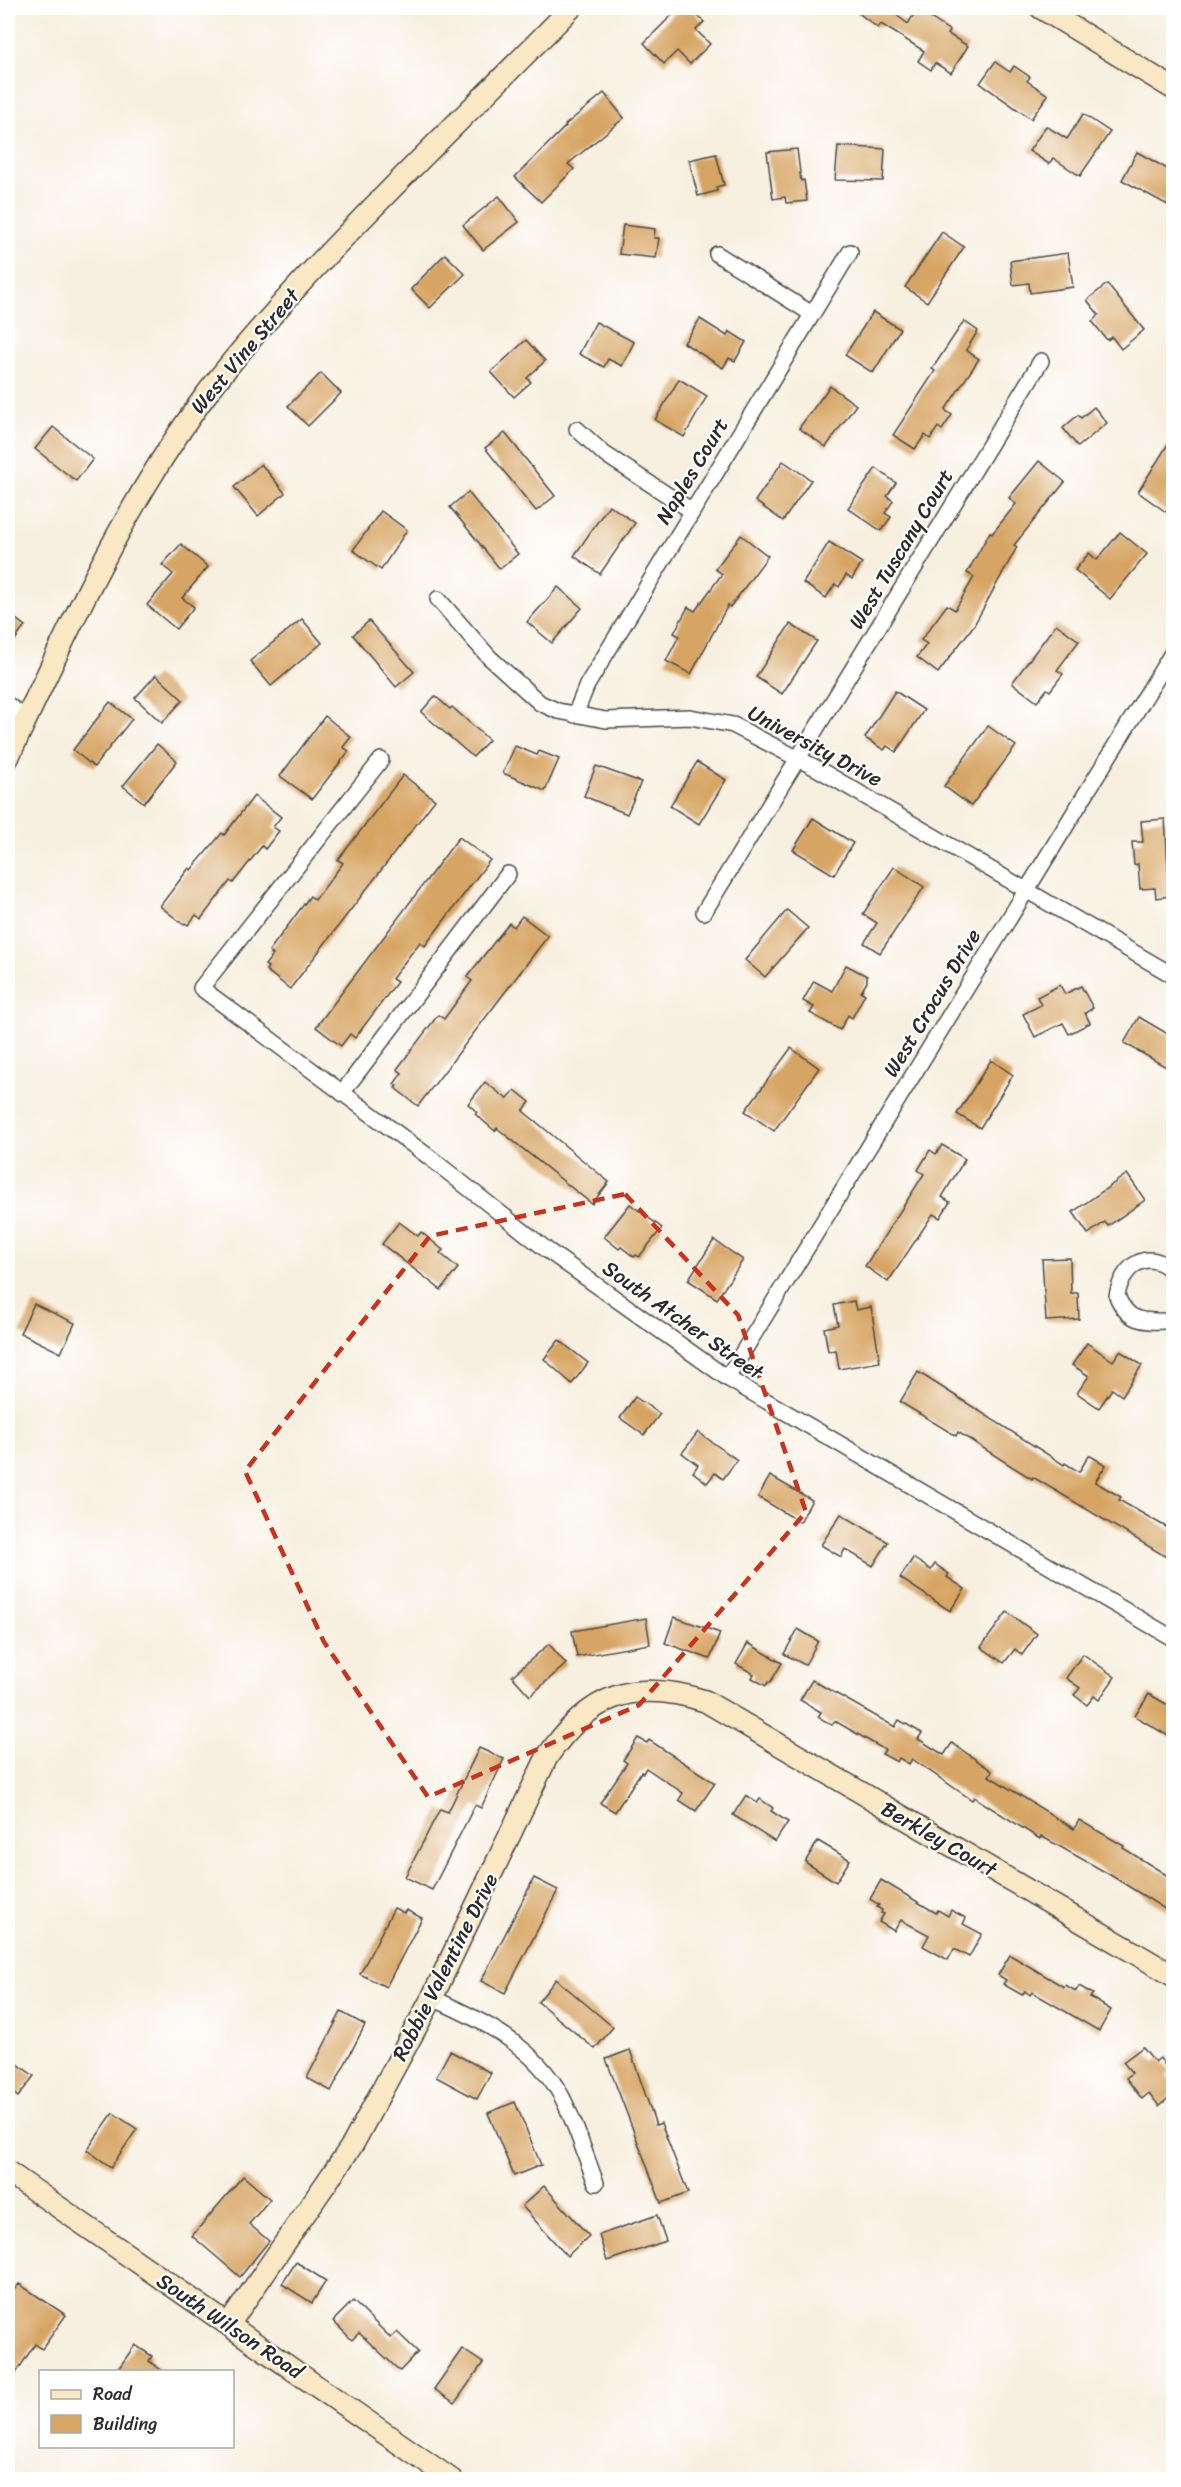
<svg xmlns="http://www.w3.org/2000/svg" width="1181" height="2487" viewBox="0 0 1181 2487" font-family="Sriracha,sans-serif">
<rect width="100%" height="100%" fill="#fff"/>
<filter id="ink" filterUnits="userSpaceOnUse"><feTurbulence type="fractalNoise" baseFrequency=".0167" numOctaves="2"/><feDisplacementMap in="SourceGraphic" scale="12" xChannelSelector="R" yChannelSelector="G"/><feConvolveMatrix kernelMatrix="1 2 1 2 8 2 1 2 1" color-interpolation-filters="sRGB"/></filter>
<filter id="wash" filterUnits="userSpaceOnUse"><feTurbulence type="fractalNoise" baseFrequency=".008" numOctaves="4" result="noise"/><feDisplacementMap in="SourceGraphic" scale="24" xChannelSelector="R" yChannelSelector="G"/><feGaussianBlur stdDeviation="1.35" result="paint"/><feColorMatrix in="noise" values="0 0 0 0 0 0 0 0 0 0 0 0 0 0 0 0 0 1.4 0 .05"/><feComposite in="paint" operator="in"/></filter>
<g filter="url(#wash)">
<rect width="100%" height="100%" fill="#f7efdf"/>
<g id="blocks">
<!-- building -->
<g fill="#d7a564">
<polygon points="679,8 690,8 704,22 696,30 710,44 690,64 677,51 664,64 644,43"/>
<polygon points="852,8 894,8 891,11 908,24 917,9 950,31 948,34 968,46 951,73 935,63 931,70 918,61 924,51 881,24 878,28"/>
<polygon points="995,62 1010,72 1014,66 1030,77 1027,81 1048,95 1031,119 980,83"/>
<polygon points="604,93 624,118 568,164 574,169 541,202 515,177 566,126 565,125"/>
<polygon points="1083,114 1110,132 1080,176 1053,158 1049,164 1029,151 1046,126 1067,139"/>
<polygon points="838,146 885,149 883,181 835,180"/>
<polygon points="797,149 801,181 804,180 807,201 786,203 785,197 773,199 767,152"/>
<polygon points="1137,152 1173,172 1173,208 1122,180"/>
<polygon points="716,154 724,185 716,187 717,191 698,196 689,160"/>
<polygon points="499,196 519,222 483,250 463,225"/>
<polygon points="623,225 655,229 654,238 659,238 656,258 619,254"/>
<polygon points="942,232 964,247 927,302 905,287"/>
<polygon points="1068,253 1073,287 1030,293 1029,283 1013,285 1010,261"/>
<polygon points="445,254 465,274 430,308 411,289"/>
<polygon points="1107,284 1144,330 1121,349 1112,337 1107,340 1092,321 1099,315 1087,300"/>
<polygon points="873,312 900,329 873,373 845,355"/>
<polygon points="700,319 727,336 729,331 746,342 735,361 729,358 723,368 684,343"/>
<polygon points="964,321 978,331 966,350 979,359 945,410 952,415 942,430 938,427 930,439 925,435 915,449 893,435 935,371 932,369"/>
<polygon points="596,322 634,342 622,366 608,359 604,367 579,354"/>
<polygon points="526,340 545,361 527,378 531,382 514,397 491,372"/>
<polygon points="321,373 341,393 308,426 288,406"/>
<polygon points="679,379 707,396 684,437 655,420"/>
<polygon points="830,386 856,405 826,447 799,428"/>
<polygon points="1094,407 1107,423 1078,447 1063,428 1078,415 1081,418"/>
<polygon points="53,427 93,459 76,481 35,449"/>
<polygon points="505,433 555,496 536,511 485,448"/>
<polygon points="1173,436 1173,500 1166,512 1138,492"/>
<polygon points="783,461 811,480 783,521 755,501"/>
<polygon points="1039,461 1065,482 1014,545 1017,547 974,625 938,673 917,657 927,644 921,640 947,605 955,610 974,577 967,573 990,532 992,534 1016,504 1009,498"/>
<polygon points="261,464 285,493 258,516 234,487"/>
<polygon points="876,468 896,483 887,496 893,501 885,513 891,517 881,531 848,508"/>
<polygon points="468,492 518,554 500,569 450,507"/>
<polygon points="609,505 635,523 600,574 574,556"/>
<polygon points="381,511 407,530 381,570 353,550"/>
<polygon points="1120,532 1147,554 1110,599 1075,570 1089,553 1097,560"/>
<polygon points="741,535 768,556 730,607 728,605 691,674 666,661 679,636 674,633 688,607 695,611 722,574 715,569"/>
<polygon points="829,542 862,563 852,579 846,575 839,587 835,584 826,598 803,583"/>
<polygon points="181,544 208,567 182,598 194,607 176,629 147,605 173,574 162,565"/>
<polygon points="558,587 582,608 552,643 527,622"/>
<polygon points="8,613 25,626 8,650"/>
<polygon points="302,619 322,643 271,686 250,661"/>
<polygon points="369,621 414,672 396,687 353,635"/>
<polygon points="790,624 817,641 782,694 756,677"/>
<polygon points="1056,624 1079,641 1057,670 1063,674 1050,691 1047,689 1037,702 1012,683"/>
<polygon points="156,675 183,700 162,723 135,698"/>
<polygon points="895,691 924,710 896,752 887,746 884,750 865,738"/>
<polygon points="435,696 450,709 452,707 489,740 473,757 421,712"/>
<polygon points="110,702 132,719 94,767 73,750"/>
<polygon points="325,716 351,737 343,747 349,751 312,799 280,776"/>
<polygon points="988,726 1016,746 971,806 944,786"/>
<polygon points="157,744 177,761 144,803 123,786"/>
<polygon points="515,746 537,755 539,751 559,759 545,791 503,773"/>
<polygon points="697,762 726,780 699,824 670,806"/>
<polygon points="596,766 641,782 627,814 584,796"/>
<polygon points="403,775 435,800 290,989 266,970 268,967 265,965 273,955 269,951 310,896 315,900 343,863 338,860"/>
<polygon points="254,796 281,817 273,827 279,831 265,849 262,846 233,883 230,881 201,919 196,915 188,925 185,923 184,925 160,906 189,868 191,870 222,833 224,835"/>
<polygon points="813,818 853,843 834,875 793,850"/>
<polygon points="1165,819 1170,896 1156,898 1155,888 1140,889 1138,864 1134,865 1132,842 1143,842 1141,821"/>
<polygon points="459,837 490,860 430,939 425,946 420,942 400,968 392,979 397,982 355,1038 350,1034 341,1046 316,1027"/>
<polygon points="894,867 924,887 880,953 864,943 877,923 863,914"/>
<polygon points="787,910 808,928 765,977 745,960"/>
<polygon points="522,916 548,936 418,1106 395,1088 397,1086 394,1084 402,1073 397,1069 438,1015 444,1019 460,997 472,981 467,977 509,923 514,927"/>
<polygon points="846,965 867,976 867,982 861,992 865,994 852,1018 848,1015 840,1030 810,1013 814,1007 803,1001 814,981 832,991"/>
<polygon points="1060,985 1065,994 1081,986 1093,1008 1085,1013 1090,1023 1069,1034 1063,1023 1035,1037 1023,1014 1041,1005 1037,997"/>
<polygon points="1139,1017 1173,1037 1173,1071 1124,1043"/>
<polygon points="791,1048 819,1068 774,1131 745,1111"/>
<polygon points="991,1060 1013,1075 980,1128 957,1114"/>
<polygon points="485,1082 507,1099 515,1090 530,1102 523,1111 609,1182 592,1204 497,1128 495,1131 475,1114 477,1112 468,1104"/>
<polygon points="942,1145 965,1159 942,1197 950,1202 940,1218 933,1214 888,1282 865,1266 924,1174 918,1170 930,1150 936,1154"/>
<polygon points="1127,1174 1145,1200 1108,1226 1105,1222 1088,1234 1073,1212"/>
<polygon points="630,1204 662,1228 639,1257 636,1255 634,1257 621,1247 619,1249 604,1237"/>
<polygon points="399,1222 418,1236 421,1232 443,1250 440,1253 458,1268 441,1290 382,1244"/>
<polygon points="714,1240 743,1260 717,1299 688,1280"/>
<polygon points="1070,1258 1071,1293 1078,1293 1079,1319 1046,1321 1042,1259"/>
<polygon points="854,1301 856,1310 871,1307 880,1362 839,1369 836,1350 828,1351 824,1328 838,1325 834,1305"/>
<polygon points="34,1304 75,1323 61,1353 20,1333"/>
<polygon points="559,1340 588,1363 572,1384 544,1359"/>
<polygon points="1087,1343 1113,1361 1120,1351 1142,1365 1122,1396 1112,1389 1099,1408 1077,1393 1089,1376 1072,1365"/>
<polygon points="918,1372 1064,1465 1065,1463 1079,1472 1089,1455 1106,1465 1095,1482 1121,1497 1119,1500 1173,1531 1173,1561 1033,1477 1032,1479 958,1432 956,1436 900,1402"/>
<polygon points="635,1397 660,1414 644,1435 620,1418"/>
<polygon points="698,1432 737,1460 723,1479 715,1473 707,1483 693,1472 698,1465 682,1453"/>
<polygon points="770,1476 812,1500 800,1522 758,1497"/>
<polygon points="841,1514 888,1542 873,1566 845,1549 841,1557 821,1545"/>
<polygon points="913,1558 931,1570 935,1564 949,1574 947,1577 965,1589 950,1611 900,1578"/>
<polygon points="1007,1612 1037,1634 1022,1655 1015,1649 1004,1663 981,1647"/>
<polygon points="674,1617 720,1633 710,1659 665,1643"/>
<polygon points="646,1618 650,1644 577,1657 572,1631"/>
<polygon points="798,1629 818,1641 805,1665 784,1654"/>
<polygon points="748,1643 782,1663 770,1683 768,1682 766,1686 752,1678 754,1674 736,1664"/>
<polygon points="549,1644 566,1664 530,1696 512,1676"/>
<polygon points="1083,1654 1115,1677 1099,1700 1094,1696 1087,1705 1074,1695 1080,1688 1066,1678"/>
<polygon points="812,1680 895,1727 899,1720 922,1733 918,1739 944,1755 952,1743 992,1771 989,1776 1074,1829 1079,1820 1124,1846 1123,1848 1173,1879 1173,1902 1168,1911 1107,1873 1041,1836 1040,1839 974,1797 972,1800 912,1759 909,1764 899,1758 897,1762 882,1754 885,1750 835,1721 832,1725 818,1717 821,1712 800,1700"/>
<polygon points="1149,1694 1173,1708 1173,1739 1135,1716"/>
<polygon points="638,1738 647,1743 649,1740 715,1783 696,1811 679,1800 683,1793 646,1768 643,1773 641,1772 615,1812 600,1803 627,1763 623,1760"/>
<polygon points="479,1748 504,1759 481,1808 475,1805 432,1890 405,1877 440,1809 448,1812"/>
<polygon points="746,1795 757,1803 760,1799 773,1808 771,1811 788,1822 775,1842 733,1815"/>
<polygon points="818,1841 850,1860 836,1882 805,1862"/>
<polygon points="534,1878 558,1890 505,1993 481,1981"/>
<polygon points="881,1880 936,1913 938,1910 948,1916 951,1910 966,1918 963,1924 982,1934 969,1957 954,1949 948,1960 923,1946 929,1935 901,1920 894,1931 879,1922 884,1914 881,1913 882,1910 877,1907 879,1905 870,1899"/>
<polygon points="394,1908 404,1913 406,1910 422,1918 386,1987 360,1974"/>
<polygon points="1010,1955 1064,1987 1065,1985 1076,1991 1079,1986 1093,1994 1090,1997 1111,2010 1099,2031 1032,1992 1030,1995 1025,1991 1022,1995 1003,1984 1006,1980 998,1975"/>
<polygon points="556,1979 613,2027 595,2049 538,2002"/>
<polygon points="341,2012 365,2025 331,2091 307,2078"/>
<polygon points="1143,2047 1155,2062 1160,2058 1170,2072 1166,2075 1173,2085 1173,2094 1159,2106 1149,2093 1142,2099 1126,2078 1132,2073 1123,2062"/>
<polygon points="630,2050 656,2125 661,2123 688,2193 661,2203 606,2059"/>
<polygon points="450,2051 491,2073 477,2099 436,2077"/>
<polygon points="8,2057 34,2076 18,2097 8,2089"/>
<polygon points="515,2102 541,2165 514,2176 488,2113"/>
<polygon points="113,2113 137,2129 111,2167 87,2150"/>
<polygon points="243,2176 270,2199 249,2224 269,2241 240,2277 192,2236"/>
<polygon points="544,2186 589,2236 567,2256 522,2206"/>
<polygon points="657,2215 666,2241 607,2261 599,2235"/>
<polygon points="296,2262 326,2281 312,2303 282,2284"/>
<polygon points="8,2284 15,2289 19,2284 66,2315 42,2349 35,2344 8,2385"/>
<polygon points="353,2301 391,2338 397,2332 418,2352 400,2371 359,2333 352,2340 333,2321"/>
<polygon points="135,2345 152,2356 149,2361 164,2372 116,2372"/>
<polygon points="462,2349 483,2363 455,2403 434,2389"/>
</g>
</g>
</g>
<g filter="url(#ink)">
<use href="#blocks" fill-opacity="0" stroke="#4a4846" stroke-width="1.5"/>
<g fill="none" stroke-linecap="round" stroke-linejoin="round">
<defs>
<g id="street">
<polyline points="717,254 812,314"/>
<polyline points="577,429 603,453 692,511"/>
<polyline points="438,599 489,657 540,703 558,711 606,720 690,717 733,725 818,769 1174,976"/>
<polyline points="8,705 25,718"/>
<polyline points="575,715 587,685 850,252"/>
<polyline points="381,760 201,988 429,1157 547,1250 727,1378 1174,1639"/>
<polyline points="704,912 1041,361"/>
<polyline points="342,1093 508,874"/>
<path d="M1174 1273C1149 1246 1122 1265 1117 1296 1129 1325 1146 1321 1174 1321"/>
<polyline points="727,1378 1174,650"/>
<path d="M432 1998C482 2020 535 2046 562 2097 576 2124 585 2155 596 2183"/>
</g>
<g id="secondary">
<polyline points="1041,8 1174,89"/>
<path d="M8 758C64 638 119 516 197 407 228 364 263 325 298 286 386 190 481 101 571 8"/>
<polyline points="8,2172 452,2480"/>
<path d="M229 2324 353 2144 432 1998 547 1757C589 1695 633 1678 705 1701L1174 1976"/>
</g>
</defs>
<!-- street casing -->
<use href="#street" stroke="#4a4846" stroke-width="18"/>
<!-- secondary casing -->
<use href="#secondary" stroke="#4a4846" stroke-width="24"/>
<!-- street -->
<use href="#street" stroke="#fff" stroke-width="15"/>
<!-- secondary -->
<use href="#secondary" stroke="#fae7c3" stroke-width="21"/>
</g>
</g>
<!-- marked area -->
<path fill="none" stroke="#c8321e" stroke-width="4.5" stroke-dasharray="12 8" stroke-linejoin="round" d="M625 1194 738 1315 806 1512 639 1705 428 1797 324 1642 245 1471 430 1236Z"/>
<g text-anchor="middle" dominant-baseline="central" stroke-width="4.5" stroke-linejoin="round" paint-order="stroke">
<!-- street labels -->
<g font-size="21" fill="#2b2b2b" stroke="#fff">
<text transform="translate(245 351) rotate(-50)">West Vine Street</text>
<text transform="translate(692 471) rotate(-59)">Naples Court</text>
<text transform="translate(901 549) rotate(-59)">West Tuscany Court</text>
<text transform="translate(815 746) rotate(28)">University Drive</text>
<text transform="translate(932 1003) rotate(-59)">West Crocus Drive</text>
<text transform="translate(683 1320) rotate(35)">South Atcher Street</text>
<text transform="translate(939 1839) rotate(30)">Berkley Court</text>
<text transform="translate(445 1967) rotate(-63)">Robbie Valentine Drive</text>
<text transform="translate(230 2326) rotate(34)">South Wilson Road</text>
</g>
</g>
<!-- margin -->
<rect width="1181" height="2487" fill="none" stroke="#fff" stroke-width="30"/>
<!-- legend -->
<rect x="39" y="2370" width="195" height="78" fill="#ffffff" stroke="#aaaaaa" stroke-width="1.5"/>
<rect x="51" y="2390" width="30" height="9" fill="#fae7c3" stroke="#aaaaaa" stroke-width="1.5"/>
<text x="93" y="2400" font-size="18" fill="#2b2b2b">Road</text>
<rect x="51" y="2415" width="30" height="18" fill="#d7a564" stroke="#aaaaaa" stroke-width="1.5"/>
<text x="93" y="2430" font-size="18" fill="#2b2b2b">Building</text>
</svg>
